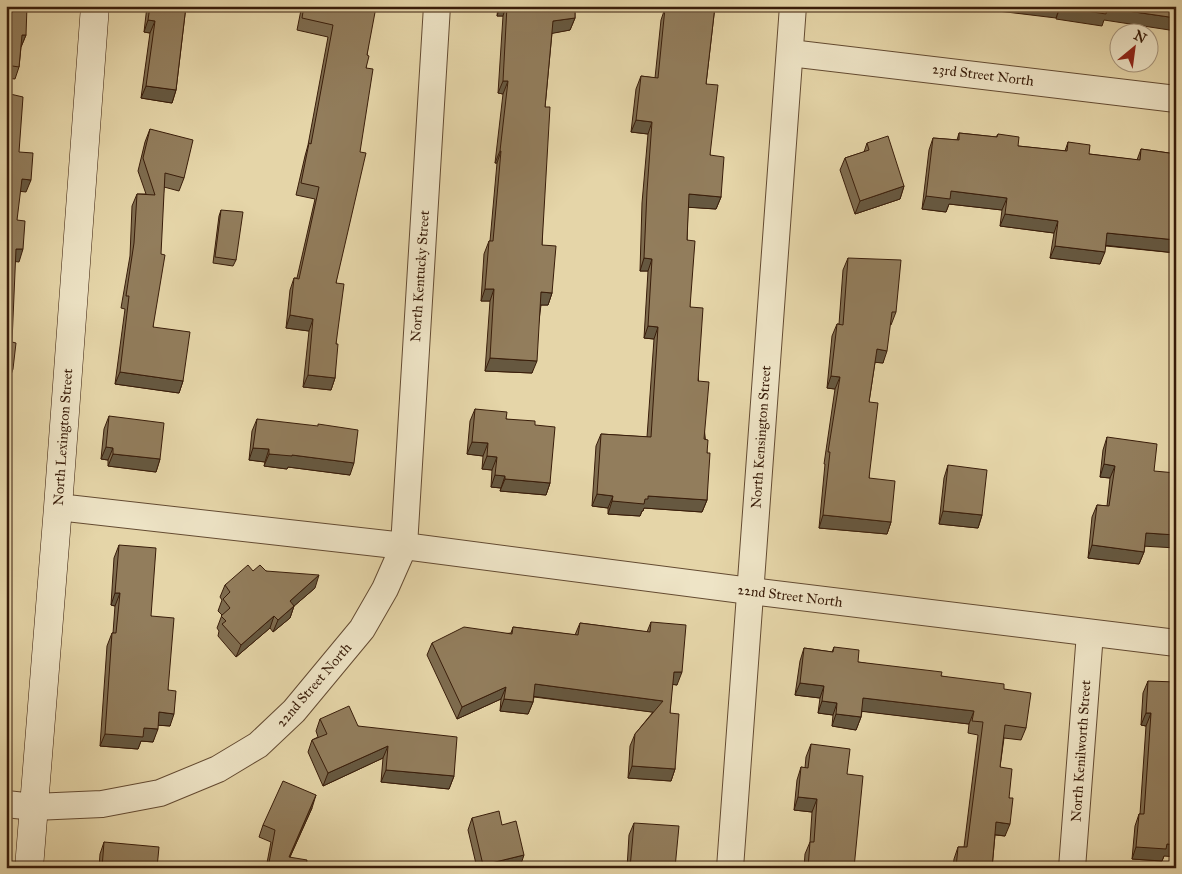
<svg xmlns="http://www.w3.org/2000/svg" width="1182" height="874" viewBox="0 0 1182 874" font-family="'IM FELL Great Primer',serif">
<rect width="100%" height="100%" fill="#e5d5a8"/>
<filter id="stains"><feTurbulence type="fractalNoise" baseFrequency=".004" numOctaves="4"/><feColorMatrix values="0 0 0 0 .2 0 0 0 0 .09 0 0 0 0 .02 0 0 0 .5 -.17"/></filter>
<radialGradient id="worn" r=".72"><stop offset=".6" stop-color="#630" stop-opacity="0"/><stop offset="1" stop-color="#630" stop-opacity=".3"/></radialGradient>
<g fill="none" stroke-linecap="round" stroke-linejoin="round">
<defs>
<g id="street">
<polyline points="790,53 1176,99"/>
<polyline points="58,507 404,546 750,591 1176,643"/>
<polyline points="6,804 34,807 102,804 160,793 218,769 258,745 294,711 362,629 385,589 404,546 437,6"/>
<polyline points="730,868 793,6"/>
<polyline points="1072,868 1090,633"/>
</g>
<polyline id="secondary" points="29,868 58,507 95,6"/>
</defs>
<!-- street casing -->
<use href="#street" stroke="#644b32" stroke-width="28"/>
<!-- secondary casing -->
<use href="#secondary" stroke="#391d0a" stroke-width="29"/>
<!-- street -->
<use href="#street" stroke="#eee4c6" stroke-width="26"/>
<!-- secondary -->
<use href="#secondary" stroke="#eee4c6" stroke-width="28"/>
</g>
<!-- wall -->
<g fill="#7e6c4f" stroke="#391d0a">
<polygon points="6,6 26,35 21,47 19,67 15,79 6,78"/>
<polygon points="147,6 186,6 176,90 172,103 141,98 150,33 144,32"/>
<polygon points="265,6 373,6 367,55 366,68 336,283 336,344 335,378 331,390 303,387 309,331 286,328 290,290 294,278 297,278 315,199 296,195 305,156 308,145 328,37 297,30 301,10"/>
<polygon points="498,6 575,6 575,18 570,30 552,33 545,107 542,245 552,293 548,305 541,305 532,373 485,371 490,301 481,301 484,254 489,241 490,241 497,163 495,163 503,94 498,93 503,16 497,16"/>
<polygon points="678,6 715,6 706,84 710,155 721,197 716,209 688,207 687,240 690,307 707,453 707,500 702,512 644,508 643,511 642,511 640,516 608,514 608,508 592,506 596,446 601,434 647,437 654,339 644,338 648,271 640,271 642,203 648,134 631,132 636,89 641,76 655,78 661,20 665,8 678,9"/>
<polygon points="150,129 184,178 179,191 164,187 153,327 183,381 179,393 115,384 125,309 121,308 130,256 132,206 137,194 146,194 138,171 145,142"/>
<polygon points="959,133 996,137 998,134 1018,146 1065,151 1068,142 1089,154 1137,160 1141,149 1176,154 1176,253 1106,246 1100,264 1050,258 1054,233 1000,226 1002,210 949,204 946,212 922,209 929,150 933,138 957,140"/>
<polygon points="867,143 904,186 900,199 855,214 840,170 845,158 864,152"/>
<polygon points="221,210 236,260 233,266 213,263 219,216"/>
<polygon points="848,258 896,312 891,325 890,324 883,363 875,362 869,402 869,478 891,522 887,534 819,528 825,464 824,464 835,389 827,388 832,336 837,324 839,324 843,270"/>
<polygon points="475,409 506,419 535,425 550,483 546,495 500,491 501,488 491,487 492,470 482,469 483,456 467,454 470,421"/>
<polygon points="109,416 160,459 156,472 108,466 108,460 101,459 104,429"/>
<polygon points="257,419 350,475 288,467 287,469 264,466 265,462 249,460 252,431"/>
<polygon points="1107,437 1145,546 1144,552 1139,564 1088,558 1092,517 1097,505 1107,506 1110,478 1100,477 1103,450"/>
<polygon points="948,465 982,515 978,528 939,524 944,478"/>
<polygon points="119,545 151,616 168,690 170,726 158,725 153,742 141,741 138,749 100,746 107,646 112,633 113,633 115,606 111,605 114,558"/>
<polygon points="253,571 266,571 315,588 294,606 290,618 273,632 270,628 236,657 218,636 219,631 217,628 222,615 218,611 222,600 220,597 225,585"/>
<polygon points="651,622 677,685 672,684 670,713 675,769 671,781 628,778 630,746 635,734 653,712 534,697 533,702 528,714 500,711 501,699 457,719 427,655 432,643 511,633 513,627 575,635 580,623 647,632"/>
<polygon points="834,647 858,662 941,676 1004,689 1026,728 1021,740 1004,738 1000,767 1009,798 1005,836 995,835 992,868 953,868 954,859 958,847 964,847 978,735 968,733 969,724 862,711 861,717 856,730 832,726 833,715 818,713 820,698 795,695 800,661 804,648 832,652"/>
<polygon points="1148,681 1164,856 1162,861 1132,859 1135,826 1139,814 1140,814 1146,726 1141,725 1143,693"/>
<polygon points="320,719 358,726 454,776 449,789 381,782 383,758 323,786 308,752 312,740 318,737 316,731"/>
<polygon points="811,744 847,774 854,868 804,868 805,854 810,842 812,812 794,810 797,780 801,767 805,768 806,757"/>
<polygon points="312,808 290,857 306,868 266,868 271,842 259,837 263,825"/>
<polygon points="472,818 502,825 520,867 477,868 468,830"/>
<polygon points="634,823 675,868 627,868 629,835"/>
<polygon points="104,842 157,868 99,868 100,854"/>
</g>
<!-- shaded-wall -->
<g fill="#665840" stroke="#391d0a">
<polygon points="265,6 302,6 301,10"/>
<polygon points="500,6 506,6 503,16 497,16"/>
<polygon points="973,6 1060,6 1056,18 973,8"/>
<polygon points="1060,7 1107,8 1176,18 1176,31 1104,20 1102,26 1056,19"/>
<polygon points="575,18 570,30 549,34 553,21"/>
<polygon points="148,20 155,21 150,33 144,32"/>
<polygon points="22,35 26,35 21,47 17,47"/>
<polygon points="503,81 508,81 503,94 498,93"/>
<polygon points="146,86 176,90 172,103 141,98"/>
<polygon points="636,120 652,122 648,134 631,132"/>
<polygon points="500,151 501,151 497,163 495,163"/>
<polygon points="22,179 31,180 26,192 17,191"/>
<polygon points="904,186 900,199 855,214 860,201"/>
<polygon points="951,191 1007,198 1002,210 949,204 946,212 922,209 926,196"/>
<polygon points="689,194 721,197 716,209 684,207"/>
<polygon points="1005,214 1058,221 1054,233 1000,226"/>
<polygon points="1107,233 1176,240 1176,253 1103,245"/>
<polygon points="1055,246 1105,252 1100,264 1050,258"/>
<polygon points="16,249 23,249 19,262 11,261"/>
<polygon points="644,258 652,259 648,271 640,271"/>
<polygon points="485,289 494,289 490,301 481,301"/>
<polygon points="541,292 552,293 548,305 537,305"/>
<polygon points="290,315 313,319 309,331 286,328"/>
<polygon points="648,326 658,327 654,339 644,338"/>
<polygon points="877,349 887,351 883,363 872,362"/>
<polygon points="490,358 537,361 532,373 485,371"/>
<polygon points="6,368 13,369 9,381 6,381"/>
<polygon points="120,372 183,381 179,393 115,384"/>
<polygon points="308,375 335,378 331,390 303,387"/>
<polygon points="831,376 840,377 835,389 827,388"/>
<polygon points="472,442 488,443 483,456 467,454"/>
<polygon points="106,447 113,448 108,460 101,459"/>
<polygon points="253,448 269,449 265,462 249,460"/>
<polygon points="113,454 160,459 156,472 108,466"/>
<polygon points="269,454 292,455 354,463 350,475 288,467 287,469 264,466"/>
<polygon points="487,456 497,457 492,470 482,469"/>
<polygon points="1104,464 1115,466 1110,478 1100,477"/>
<polygon points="495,475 505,476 501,488 491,487"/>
<polygon points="505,479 550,483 546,495 500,491"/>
<polygon points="597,494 613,496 608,508 592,506"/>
<polygon points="648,496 707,500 702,512 644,508 643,511 642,511 640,516 608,514 612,501 645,499"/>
<polygon points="943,511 982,515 978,528 939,524"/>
<polygon points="823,515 891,522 887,534 819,528"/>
<polygon points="1146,533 1176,535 1176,548 1142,546"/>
<polygon points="1092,545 1144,552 1139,564 1088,558"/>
<polygon points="319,575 315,588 286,613 290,601"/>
<polygon points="115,593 120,593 115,606 111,605"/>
<polygon points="294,606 290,618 273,632 278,620"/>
<polygon points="274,616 270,628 236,657 241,645"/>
<polygon points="674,672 682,672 677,685 669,684"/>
<polygon points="800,683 824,686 820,698 795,695"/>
<polygon points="535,684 663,701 659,713 531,696"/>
<polygon points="506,687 501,699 457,719 462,707"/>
<polygon points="863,698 974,711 969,724 859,711"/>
<polygon points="504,699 533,702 528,714 500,711"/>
<polygon points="822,701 837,703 833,715 818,713"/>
<polygon points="159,712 174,714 170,726 155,725"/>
<polygon points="1146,713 1151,713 1146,726 1141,725"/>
<polygon points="836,714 861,717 856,730 832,726"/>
<polygon points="144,728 158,729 153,742 141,741 138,749 100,746 105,734"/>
<polygon points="388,746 383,758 323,786 328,773"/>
<polygon points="632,766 675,769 671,781 628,778"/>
<polygon points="386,770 454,776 449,789 381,782"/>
<polygon points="316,795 312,808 285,868 289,857"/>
<polygon points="798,797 817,799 812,812 794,810"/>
<polygon points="996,822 1010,824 1005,836 991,834"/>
<polygon points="1167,844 1176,845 1176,857 1164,856 1162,861 1132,859 1136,847"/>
<polygon points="524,855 520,867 482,868 483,865"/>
</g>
<!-- building -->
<g fill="#927d5c" stroke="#391d0a">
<polygon points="6,6 27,6 26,35 22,35 19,67 6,65"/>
<polygon points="150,6 186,6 176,90 146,86 155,21 148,20"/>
<polygon points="304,6 373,6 376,7 367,55 369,56 366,68 373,69 360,152 366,153 336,283 344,284 336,344 338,344 335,378 308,375 313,319 290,315 294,278 299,279 319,187 301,183 309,143 311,144 333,25 302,18"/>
<polygon points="507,6 575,6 575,18 553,21 545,107 550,107 542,245 556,246 552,293 541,292 537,361 490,358 494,289 485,289 489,241 493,241 501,151 500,151 508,81 503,81"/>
<polygon points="682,6 715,6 706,84 718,85 710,155 724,157 721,197 689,194 687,240 695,241 690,307 703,308 698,381 709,382 704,439 708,440 707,453 710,453 707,500 648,496 648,499 645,499 644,504 612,501 613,496 597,494 601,434 651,437 658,327 648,326 652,259 644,258 647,191 652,122 636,120 641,76 658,78 665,8 682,10"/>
<polygon points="1060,6 1176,6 1176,18 1107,8 1106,14 1060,7"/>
<polygon points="6,93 23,97 19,152 33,153 31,180 22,179 17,220 25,221 23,249 16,249 12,342 16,343 13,369 6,368"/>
<polygon points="150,129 193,140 184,178 165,173 161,254 165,255 153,327 190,332 183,381 120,372 129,296 126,296 134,243 137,194 155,195 143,158"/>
<polygon points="959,133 997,137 998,134 1019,137 1018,146 1067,151 1068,142 1090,145 1089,154 1140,160 1141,149 1176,154 1176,240 1107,233 1105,252 1055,246 1058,221 1005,214 1007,198 951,191 950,199 926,196 933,138 959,140"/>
<polygon points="888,136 904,186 860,201 845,158 869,150 867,143"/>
<polygon points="221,210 243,212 236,260 215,257"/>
<polygon points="848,258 901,260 896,312 892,312 887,351 877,349 869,402 878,403 869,478 895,481 891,522 823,515 830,452 828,452 840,377 831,376 837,324 843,325"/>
<polygon points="475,409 507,412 506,419 535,421 535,425 555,427 550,483 505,479 505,476 495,475 497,457 487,456 488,443 472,442"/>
<polygon points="109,416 164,423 160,459 113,454 113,448 106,447"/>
<polygon points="257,419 318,426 318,424 358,430 354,463 292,455 292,456 269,454 269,449 253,448"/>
<polygon points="1107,437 1157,444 1154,471 1176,473 1176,535 1146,533 1144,552 1092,545 1097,505 1109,506 1115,466 1104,464"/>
<polygon points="948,465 987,470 982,515 943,511"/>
<polygon points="119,545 156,548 151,616 174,618 168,690 176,691 174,714 159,712 158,729 144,728 143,737 105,734 112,633 116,633 120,593 115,593"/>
<polygon points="248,565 253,571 260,565 266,571 319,575 290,601 294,606 278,620 274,616 241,645 222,624 226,621 221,616 230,608 223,599 230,592 225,585"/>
<polygon points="651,622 686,625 682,672 674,672 670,713 679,714 675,769 632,766 635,734 663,701 535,684 533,702 504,699 506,687 462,707 432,643 464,627 512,634 513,627 578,635 580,623 650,632"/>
<polygon points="834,647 859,650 858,662 942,672 941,676 1004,684 1004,689 1031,693 1026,728 1005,725 1000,767 1012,769 1009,798 1013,798 1010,824 996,822 992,868 956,868 958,847 967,847 983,722 972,721 974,711 863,698 861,717 836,714 837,703 822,701 824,686 800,683 804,648 833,652"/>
<polygon points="1148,681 1176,682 1176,804 1175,817 1176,817 1176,845 1167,844 1166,849 1136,847 1139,814 1144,814 1151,713 1146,713"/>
<polygon points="349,706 358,726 457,737 454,776 386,770 388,746 328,773 312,740 327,734 320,719"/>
<polygon points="811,744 850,749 847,774 863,776 854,868 808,868 810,842 814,842 817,799 798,797 801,767 808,768"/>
<polygon points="283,781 316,795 289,857 307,860 306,868 268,868 275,830 263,825"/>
<polygon points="499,811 502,825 516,821 524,855 483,865 472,818"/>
<polygon points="634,823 679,826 675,868 630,868"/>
<polygon points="104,842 159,847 157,868 102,868"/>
</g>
<g text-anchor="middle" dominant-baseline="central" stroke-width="4" stroke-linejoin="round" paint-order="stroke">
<!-- street labels -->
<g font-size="14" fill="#391d0a" stroke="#eee4c6">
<text transform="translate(983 75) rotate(7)">23rd Street North</text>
<text transform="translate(420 276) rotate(-86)">North Kentucky Street</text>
<text transform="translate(63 437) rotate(-86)">North Lexington Street</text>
<text transform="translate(761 437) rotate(-86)">North Kensington Street</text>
<text transform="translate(790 596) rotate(7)">22nd Street North</text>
<text transform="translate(314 685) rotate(-49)">22nd Street North</text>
<text transform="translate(1081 751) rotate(-86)">North Kenilworth Street</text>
</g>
</g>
<!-- margin -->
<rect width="1182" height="874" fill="none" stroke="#e5d5a8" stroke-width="25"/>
<rect x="8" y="8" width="1167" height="859" fill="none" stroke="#391d0a" stroke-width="2.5"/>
<rect x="12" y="12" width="1157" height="849" fill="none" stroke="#391d0a"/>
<!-- north arrow -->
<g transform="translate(1134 48) rotate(29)"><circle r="24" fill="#eee4c6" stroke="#a6947b"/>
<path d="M0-4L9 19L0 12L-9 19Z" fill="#8f2418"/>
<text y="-8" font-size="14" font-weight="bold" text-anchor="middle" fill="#391d0a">N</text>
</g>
<rect width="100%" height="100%" filter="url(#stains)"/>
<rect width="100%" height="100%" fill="url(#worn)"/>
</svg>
